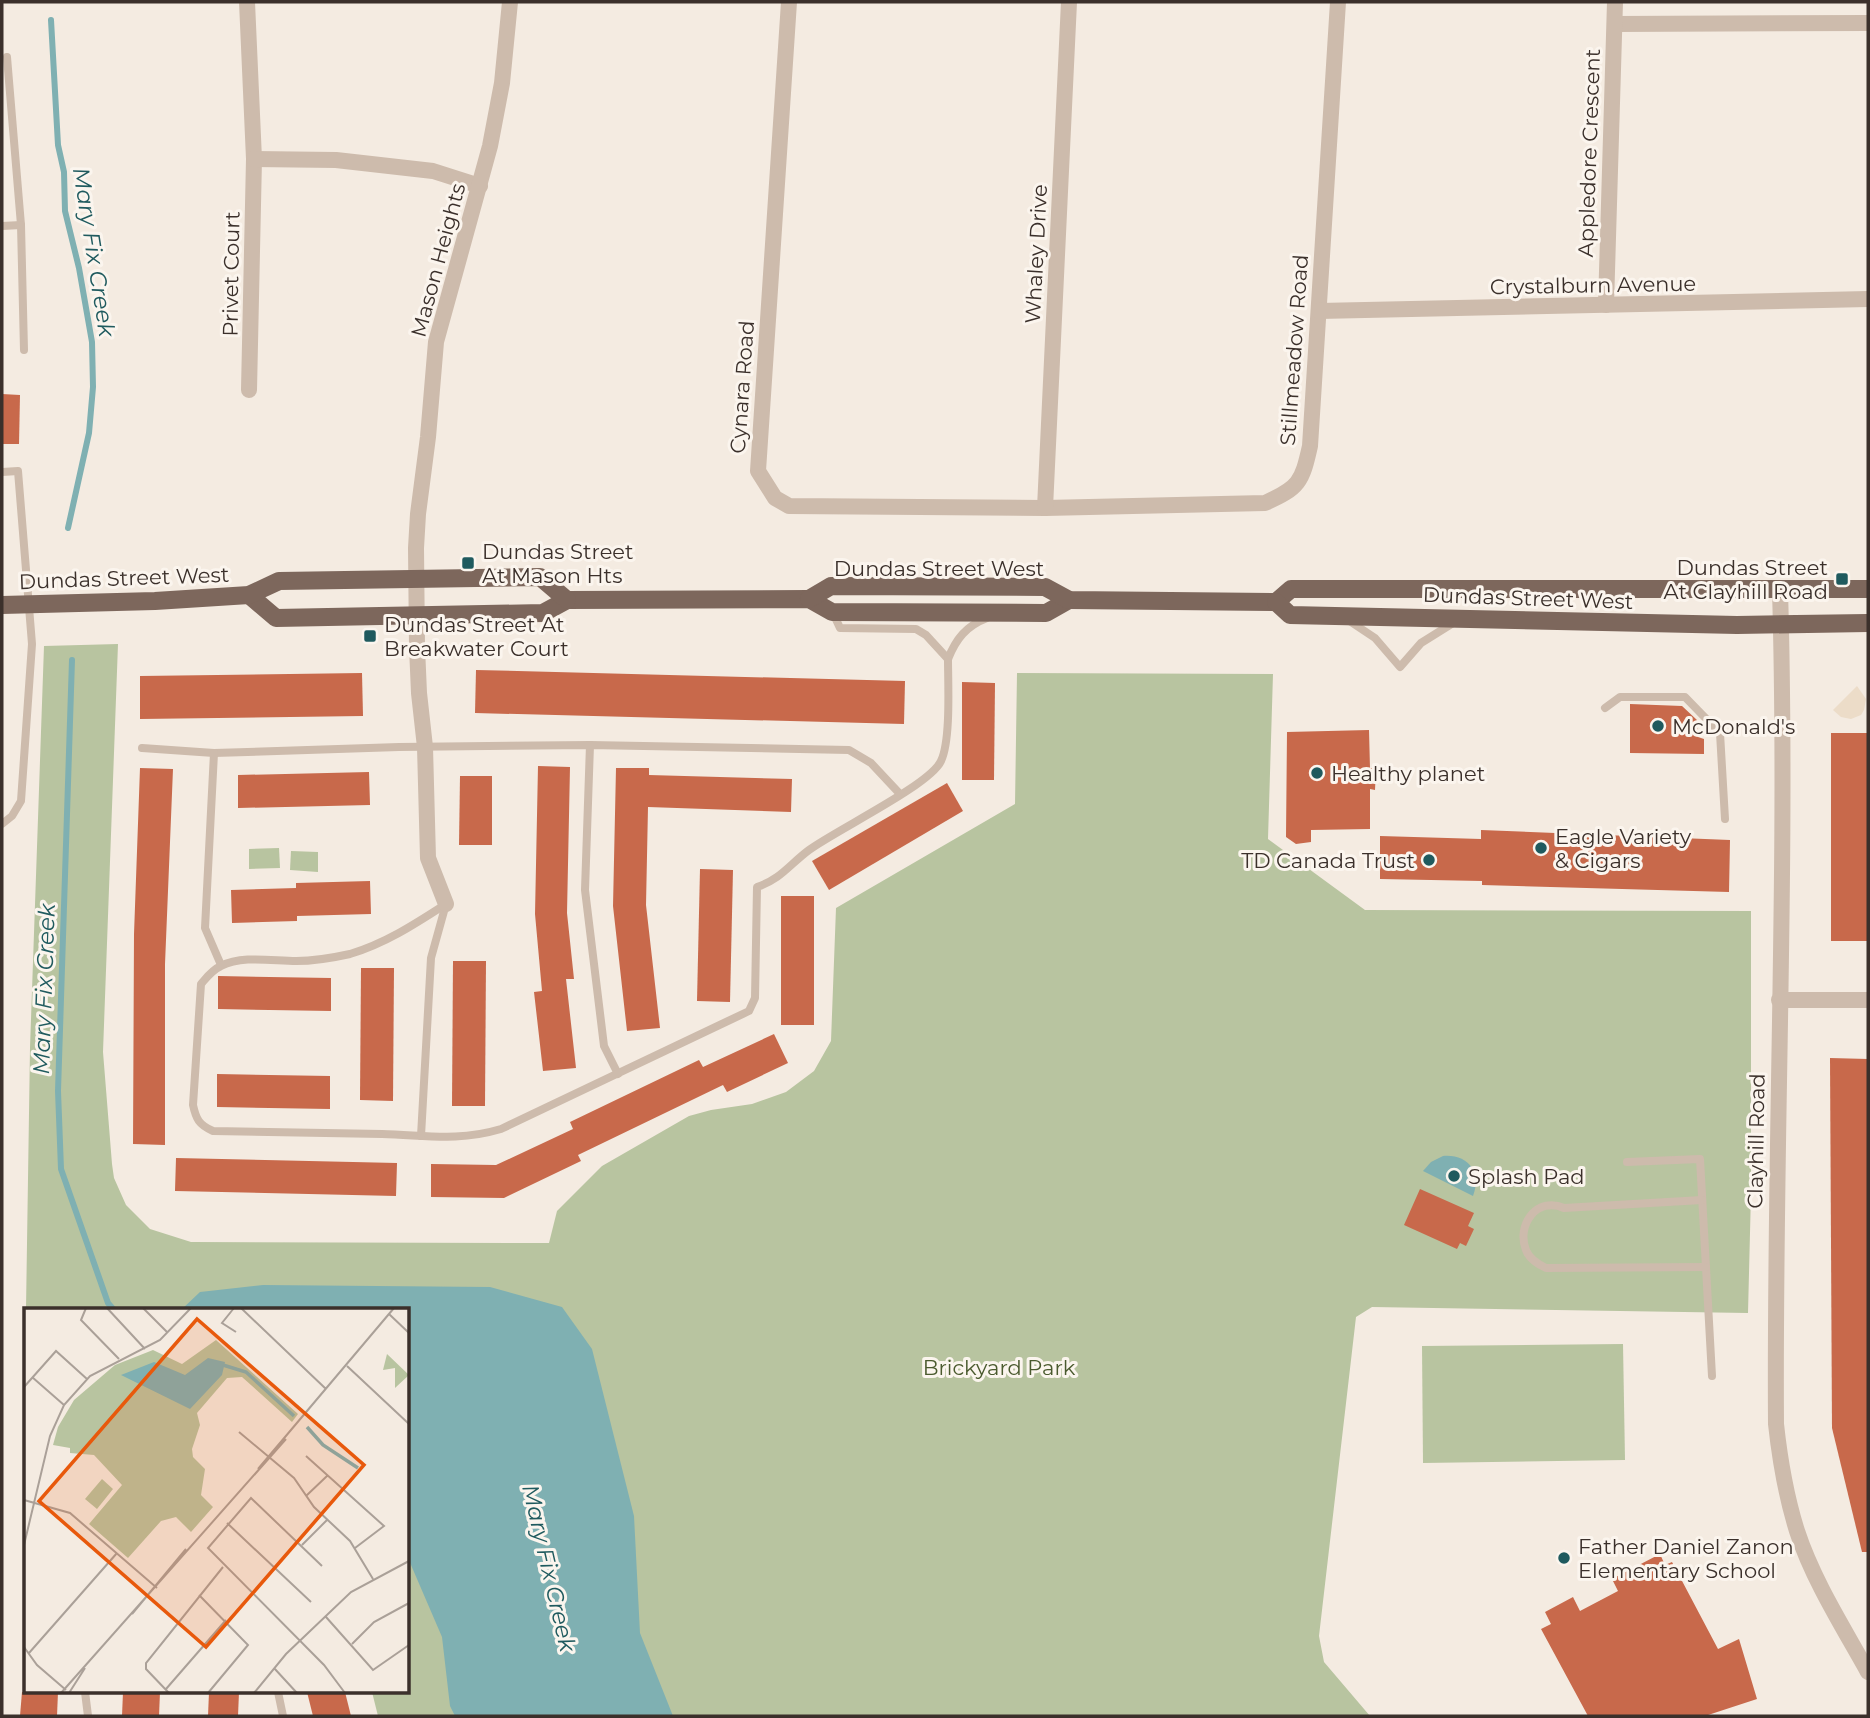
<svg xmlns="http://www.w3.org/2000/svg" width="1870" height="1718" viewBox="0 0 1870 1718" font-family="Montserrat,sans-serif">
<rect width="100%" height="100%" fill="#f4ebe1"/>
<!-- green -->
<g fill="#b8c4a0">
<polygon points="118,644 103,1052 112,1164 114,1178 126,1205 150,1229 191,1242 549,1243 557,1211 602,1166 689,1116 711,1110 752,1104 786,1092 814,1071 831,1041 836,908 1015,804 1017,673 1273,674 1268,839 1365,910 1751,911 1751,1193 1748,1313 1372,1307 1356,1317 1319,1636 1324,1662 1370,1716 378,1716 372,1692 408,1692 408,1310 26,1310 26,1507 23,1505 30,1048 44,646"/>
<polygon points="279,848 280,868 249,869 249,849"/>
<polygon points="291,851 318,852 318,872 290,870"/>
<polygon points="1623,1344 1625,1460 1423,1463 1422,1346"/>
</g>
<!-- plaza -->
<polygon fill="#ecdcc8" points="1857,686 1866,699 1864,710 1861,715 1851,719 1841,717 1833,710"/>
<!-- water -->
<g fill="#7fb0b2">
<path d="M1443 1156C1468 1154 1482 1172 1473 1196L1423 1171 1431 1162Z"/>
<polygon points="263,1285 490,1287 562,1307 592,1349 634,1516 640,1633 673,1716 455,1716 450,1706 442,1637 408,1558 408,1310 181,1310 200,1292"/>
</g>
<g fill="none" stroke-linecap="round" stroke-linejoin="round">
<!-- stream -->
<g stroke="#7fb0b2" stroke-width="6">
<polyline points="51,20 58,145 64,172 65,211 79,268 92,342 93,387 89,433 68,528"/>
<polyline points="72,660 58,1091 61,1169 108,1303 114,1310"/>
</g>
</g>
<!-- building -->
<g fill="#c8694b">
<polygon points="2,394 20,395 19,444 2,444"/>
<polygon points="476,670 905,681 904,724 475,713"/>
<polygon points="362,673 363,716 140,719 140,676"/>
<polygon points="962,682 995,683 994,780 962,780"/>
<polygon points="1630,704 1682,706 1697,720 1698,737 1704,739 1704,754 1630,753"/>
<polygon points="1369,730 1370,768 1376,768 1375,790 1370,789 1370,829 1311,830 1311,842 1296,844 1286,837 1287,732"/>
<rect x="1831" y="733" width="37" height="208"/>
<polygon points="538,766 570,767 567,913 574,979 566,979 576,1068 543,1071 534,992 542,991 535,914"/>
<polygon points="140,768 173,769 165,964 165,1145 133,1144 134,934"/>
<polygon points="616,768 649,768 649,775 792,779 791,812 648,807 646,905 660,1028 627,1031 613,906"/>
<polygon points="369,772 370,805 238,808 238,775"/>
<polygon points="460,776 492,776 492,845 459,845"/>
<polygon points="947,783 963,811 829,890 812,861"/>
<polygon points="1481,830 1730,840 1729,892 1482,885 1482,881 1380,879 1380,836 1481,839"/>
<polygon points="700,869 733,870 730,1002 697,1001"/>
<polygon points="370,881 371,914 297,916 297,921 232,923 231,890 296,888 296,883"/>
<rect x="781" y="896" width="33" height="129"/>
<polygon points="453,961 486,961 485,1106 452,1106"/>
<polygon points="361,968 394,968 393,1101 360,1100"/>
<polygon points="218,976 331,978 331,1011 218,1009"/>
<polygon points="774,1034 788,1063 727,1092 723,1085 578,1155 581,1161 504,1198 431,1197 431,1164 496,1165 573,1129 570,1122 699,1060 703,1067"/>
<polygon points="1830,1058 1868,1059 1868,1552 1862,1552 1832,1428"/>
<polygon points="217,1074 330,1076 330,1109 217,1107"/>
<polygon points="176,1158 397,1163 396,1196 175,1191"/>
<polygon points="1420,1189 1474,1213 1468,1226 1474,1229 1466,1246 1460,1243 1457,1249 1404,1225"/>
<polygon points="1660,1554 1665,1565 1672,1562 1718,1649 1739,1639 1757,1699 1705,1716 1588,1716 1541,1629 1551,1624 1545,1612 1573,1597 1580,1611 1618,1591 1612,1579"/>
<polygon points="22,1692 58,1692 57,1716 20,1716"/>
<polygon points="123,1692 160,1692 159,1716 122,1716"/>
<polygon points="209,1692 239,1692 238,1716 208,1716"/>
<polygon points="307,1692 345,1692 351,1716 313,1716"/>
</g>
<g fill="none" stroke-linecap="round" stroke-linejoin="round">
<!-- lane -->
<g stroke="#cdbbac" stroke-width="8">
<polyline points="7,57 21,225 24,350"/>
<polyline points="2,226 21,225"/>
<polyline points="2,472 18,471 32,644 21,801 12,816 2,824"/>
<polyline points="833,613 840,628 916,629 926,635 948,659"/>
<polyline points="1348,620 1375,638 1400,667 1421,643 1453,623"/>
<polyline points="1605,708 1620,697 1685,697 1720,733 1725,819"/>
<polyline points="590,745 585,890 604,1046 618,1074"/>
<polyline points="142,748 214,753 399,747 590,745 849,750 871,763 900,794"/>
<polyline points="214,753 205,928 221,965"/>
<path d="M446 904C415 924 386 943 350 954 332 958 314 961 296 961 273 961 242 955 221 966 212 970 207 977 201 984L193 1105C196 1119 199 1125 213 1131 270 1132 326 1133 382 1134 426 1135 457 1142 501 1129L749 1011 755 998 757 887C781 879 789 865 809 850 836 830 930 785 941 761 951 740 948 683 948 659 956 639 966 626 987 618"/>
<polyline points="421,1136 431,958 446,904"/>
<polyline points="1627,1162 1700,1159 1712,1376"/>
<path d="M1702 1200 1564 1208C1537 1196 1516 1225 1526 1250 1529 1259 1538 1264 1546 1268L1706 1267"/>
<polyline points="85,1692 88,1716"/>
<polyline points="278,1692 283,1716"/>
</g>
<!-- street -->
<g stroke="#cdbbac" stroke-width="16">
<polyline points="247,2 254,159 249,390"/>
<path d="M789 2 758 471 775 498 789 506 1045 508 1265 503C1299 488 1302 482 1310 446L1338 2"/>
<polyline points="1615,24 1868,23"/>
<polyline points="254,159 336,160 433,171 480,186"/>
<polyline points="1606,305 1615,2"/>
<polyline points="1319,311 1868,299"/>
<polyline points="1045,508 1069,2"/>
<path d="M1780 590C1788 868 1774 1146 1776 1424 1780 1461 1786 1496 1797 1531 1813 1580 1843 1627 1868 1672"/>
<polyline points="446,904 428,858 425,747 419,693 417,647 416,548 418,514 428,437 436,342 490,146 502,83 510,2"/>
<polyline points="1779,1000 1868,1000"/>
</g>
<!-- primary -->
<g stroke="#7d675c" stroke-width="18">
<polyline points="249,595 276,618 543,613 567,600 809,599 832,612 1046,613 1069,600"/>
<polyline points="809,599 831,586 1045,587 1069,600 1276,602 1291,589 1868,589"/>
<polyline points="1276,602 1290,615 1737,625 1868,623"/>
<polyline points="2,605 155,601 249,595 279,581 540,577 567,600"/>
</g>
</g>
<!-- markers -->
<g fill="#1f5a5e" stroke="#fbf5ee" stroke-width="2.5">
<rect x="461" y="556" width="14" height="14" rx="3.5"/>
<rect x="1835" y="572" width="14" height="14" rx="3.5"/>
<rect x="363" y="629" width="14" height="14" rx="3.5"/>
<circle cx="1658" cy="726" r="7"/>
<circle cx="1317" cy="773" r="7"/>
<circle cx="1541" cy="848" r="7"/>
<circle cx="1429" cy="860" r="7"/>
<circle cx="1454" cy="1176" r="7"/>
<circle cx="1564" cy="1558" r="7"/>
</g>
<g text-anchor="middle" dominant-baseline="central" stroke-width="6" stroke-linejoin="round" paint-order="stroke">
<!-- street labels -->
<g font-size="21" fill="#3b302b" stroke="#fbf5ee">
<text transform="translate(1589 153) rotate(-88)">Appledore Crescent</text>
<text transform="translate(1036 254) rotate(-87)">Whaley Drive</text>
<text transform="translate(438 260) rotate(-75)">Mason Heights</text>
<text transform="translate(231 274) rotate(-89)">Privet Court</text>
<text transform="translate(1593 285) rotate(-1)">Crystalburn Avenue</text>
<text transform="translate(1294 350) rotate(-86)">Stillmeadow Road</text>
<text transform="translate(742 387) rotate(-86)">Cynara Road</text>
<text x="939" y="568">Dundas Street West</text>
<text transform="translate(124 578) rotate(-2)">Dundas Street West</text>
<text transform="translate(1528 598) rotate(2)">Dundas Street West</text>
<text transform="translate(1756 1141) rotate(-89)">Clayhill Road</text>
</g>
<!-- poi labels -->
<g font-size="21" fill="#3b302b" stroke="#fbf5ee" text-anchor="start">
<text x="482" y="551">Dundas Street<tspan x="482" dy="24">At Mason Hts</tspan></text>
<text x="1828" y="567" text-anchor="end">Dundas Street<tspan x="1828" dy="24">At Clayhill Road</tspan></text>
<text x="384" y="624">Dundas Street At<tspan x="384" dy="24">Breakwater Court</tspan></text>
<text x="1672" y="726">McDonald's</text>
<text x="1331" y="773">Healthy planet</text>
<text x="1555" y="836">Eagle Variety<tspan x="1555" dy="24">&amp; Cigars</tspan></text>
<text x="1415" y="860" text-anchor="end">TD Canada Trust</text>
<text x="1468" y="1176">Splash Pad</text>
<text x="1578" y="1546">Father Daniel Zanon<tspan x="1578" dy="24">Elementary School</tspan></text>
</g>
<!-- park labels -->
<g font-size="21" fill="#4a5a2e" stroke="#fbf5ee">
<text x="999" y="1367">Brickyard Park</text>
</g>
<!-- water labels -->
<g font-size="23" font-style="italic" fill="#1f5a5e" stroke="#fbf5ee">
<text transform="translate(94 252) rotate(81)">Mary Fix Creek</text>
<text transform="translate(44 989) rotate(-88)">Mary Fix Creek</text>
<text transform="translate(549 1568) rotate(77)">Mary Fix Creek</text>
</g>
</g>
<!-- overview -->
<g transform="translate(24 1308)">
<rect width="385" height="385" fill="#f4ebe1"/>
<path d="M192 32 274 106 268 114 218 69 203 70 173 105 176 117 168 141 169 149 181 161 177 187 189 199 167 224 152 209 137 213 104 250 65 216 98 177 70 147 46 145V140L29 137 34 119 50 92 91 57 129 42 158 56ZM363 46 385 67 371 80V60L359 62ZM78 171 89 181 73 201 61 191Z" fill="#b8c4a0"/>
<path d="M184 50 201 54 198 67 166 101 97 67 130 54 161 67Z" fill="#7fb0b2"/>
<path fill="none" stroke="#7fb0b2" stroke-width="3.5" d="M199 57 222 64 270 108M283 119 299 137 334 160"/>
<path fill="none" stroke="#aaa098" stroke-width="2" d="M62 0 57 12 95 51M83 0 121 41M119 0 144 25M210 0 198 15 212 24M217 0 302 81M365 6 385 25M323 58 385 116M8 69 40 97M0 79 32 43 63 71M215 124 270 170 290 199 326 233 349 271M282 148 360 218 331 240M234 161 370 0M282 188 303 168M0 192 46 205 133 280M203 215 287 294M0 237 26 128 40 97 66 68 136 32 167 0M278 237 303 212M298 258 227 190 184 240 300 357 321 385M175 287 224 337 184 385M108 306 162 241M302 309 349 362 385 337M328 336 350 314 385 295M0 339 13 357 42 382M5 345 93 245M250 360 273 385M142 381 202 312M37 385 262 131M45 385 61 360M145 385 122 361V355L199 259M230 385 262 346 327 284 385 253"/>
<path fill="#e8590c" fill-opacity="0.15" stroke="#e8590c" stroke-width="3.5" d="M173 11 340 157 182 339 15 193Z"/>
<rect width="385" height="385" fill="none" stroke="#3b302b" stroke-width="3.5"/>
</g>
<!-- border -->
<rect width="1870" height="1718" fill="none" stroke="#3b302b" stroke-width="7"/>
</svg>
